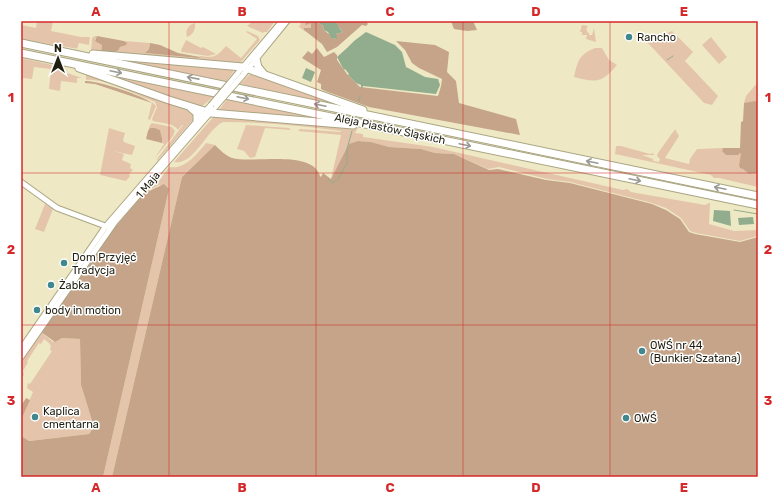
<svg xmlns="http://www.w3.org/2000/svg" width="779" height="498" viewBox="0 0 779 498" font-family="Rubik,sans-serif">
<rect width="100%" height="100%" fill="#eee9c4"/>
<!-- green -->
<g fill="#e4c5ac">
<polygon points="37,21 53,21 51,31 81,37 90,37 89,45 79,43 77,49 90,51 21,39 21,25 36,28"/>
<polygon points="253,21 275,21 267,32 264,32 263,33 247,26"/>
<polygon points="301,21 308,21 307,22 311,23 311,28 304,30 307,33 298,26 300,26"/>
<path d="M195 23C196 29 193 35 187 37 185 30 188 25 195 23Z"/>
<polygon points="582,25 588,26 586,29 587,30 587,32 589,33 589,35 592,35 594,28 596,42 586,39 587,35 582,35 582,32 580,32"/>
<path d="M247 31 258 36 260 40 240 63 238 64 114 53 126 42 124 41 150 43 149 49 145 53 198 58 200 56C215 58 216 57 226 46L241 58 257 39 246 32Z"/>
<polygon points="672,31 693,52 685,61 718,96 712,105 704,103 647,42"/>
<polygon points="95,36 97,36 95,40 102,45 101,52 91,51 92,38"/>
<polygon points="711,37 727,57 719,64 702,45"/>
<polygon points="186,40 201,48 203,47 216,54 208,56 182,52 181,50"/>
<path d="M595 48H602L609 60 617 65C602 83 596 83 574 77 578 60 579 55 595 48Z"/>
<polygon points="21,58 84,72 65,68 64,72 82,78 77,78 77,83 61,81 60,91 49,89 51,69 34,67 32,79 23,78 21,87"/>
<polygon points="114,59 236,68 226,82"/>
<polygon points="252,72 345,107 240,84"/>
<path d="M86 73 190 110 194 114V119L157 161V159L183 125H182L178 130C174 123 161 123 153 121L152 119 157 107 155 102C136 95 105 78 86 80Z"/>
<polygon points="105,74 106,74 214,96 200,108"/>
<polygon points="758,82 758,102 744,103 746,96"/>
<polygon points="227,99 333,120 219,110"/>
<polygon points="152,102 156,106 150,120 148,119"/>
<path d="M216 114 358 128 355 133 363 134V137L433 147 623 190 627 189 631 192 705 205 709 203H710L709 224 734 231 758 230V236L740 241 696 233 690 231 681 218 666 208 652 203 570 182 547 179 499 167 488 169 454 154 435 153 421 149 389 147 371 142 358 141 331 179 341 135 298 131 300 129 341 132V131C302 126 263 122 223 122 207 129 194 166 174 162Z"/>
<polygon points="152,123 172,127 175,131 173,136 154,159 164,144 162,143 162,138 160,130 155,128 150,128 148,131 150,125"/>
<polygon points="246,125 289,128 291,130 265,128 255,157 250,158 244,151 237,149"/>
<polygon points="109,128 125,133 123,140 124,142 135,146 132,155 113,151 124,154 122,160 131,164 130,168 133,170 129,174 130,176 126,181 100,175"/>
<polygon points="676,129 676,131 679,136 665,158 689,164 690,159 697,149 723,148 722,151 740,153 742,154 739,165 749,174 758,173 758,187 719,178 714,178 711,175 615,154 616,146 621,146 650,154 653,153 654,155 642,155 653,159 653,161 659,162 660,159 657,156 658,153 673,132"/>
<path d="M206 143 215 145 182 177 112 477H103L169 189 159 185 143 194 151 186 157 184 169 167C185 170 197 154 206 143Z"/>
<polygon points="45,204 53,209 44,232 35,229"/>
<polygon points="41,332 53,342 62,338 80,339 81,385 94,427 89,434 28,441 21,436 21,420 33,392 27,388 28,383 30,384 52,351 50,350 51,346 49,343 44,339 41,344 39,343 27,361 28,362 23,371 24,375 21,378 21,360"/>
</g>
<!-- forest -->
<g fill="#c6a489">
<path d="M308 21C315 21 323 22 324 30L330 35V37L336 39V34L343 32 333 21H366L368 24 366 26 362 25 337 47 327 52 322 44 304 30V28H311V23L306 25 305 24Z"/>
<polygon points="451,21 473,21 477,30 467,31 454,29"/>
<path d="M97 36 124 41 127 43 126 45 120 47C117 55 109 52 101 52L102 45 95 41Z"/>
<polygon points="396,41 435,45 449,52 447,72 456,81 459,103 516,119 520,135 369,107 325,91 321,89 321,84 317,82 321,70 302,58 308,51 312,54 317,48 324,57 334,52 337,55 337,60 347,74 360,87 438,96 441,86 442,79 419,68 412,63 405,50"/>
<polygon points="150,43 160,45 178,53 200,57 198,58 145,53 149,49"/>
<path d="M85 81C97 80 144 96 152 103L95 84 85 83Z"/>
<polygon points="755,101 758,102 758,173 749,174 743,169 740,168 739,165 741,154 740,153 738,155 726,155 722,151 723,148 740,148 741,122 743,121 744,103"/>
<polygon points="150,128 155,128 160,130 162,138 162,143 146,139 148,131"/>
<path d="M358 141 371 142 389 147 421 149 435 153 454 154 489 170 498 169 546 180 570 183 652 204 666 210 680 219 689 232 695 234 740 242 758 237V477H112L182 177 215 145C220 150 226 156 232 158 253 164 312 149 320 176L321 177 323 173 331 179 349 144Z"/>
<polygon points="164,184 169,189 103,477 21,477 21,436 29,441 89,434 94,427 81,385 80,339 62,338 55,342 41,332 116,224 117,225 143,194"/>
<polygon points="26,398 30,400 21,420 21,406"/>
</g>
<!-- water -->
<g fill="#91ad8d">
<path d="M317 21C322 21 333 19 337 24 339 27 340 30 343 32L336 34 337 39 331 38 328 32 324 30 323 26Z"/>
<polygon points="366,32 395,45 402,52 406,67 410,69 425,77 438,79 440,85 436,94 363,86 362,89 361,89 361,85 356,83 348,75 349,74 345,69 344,70 337,57 347,48 354,41"/>
<polygon points="306,68 315,72 311,82 302,78"/>
<polygon points="714,210 730,211 731,226 713,221"/>
<polygon points="753,217 754,224 739,225 738,218"/>
</g>
<g fill="none" stroke-linecap="round" stroke-linejoin="round">
<!-- stream -->
<g stroke="#91ad8d" stroke-width="1">
<polyline points="667,60 673,56"/>
<polyline points="359,101 360,96"/>
<polyline points="328,179 333,183 339,178 347,163 347,149 352,131"/>
<polyline points="734,210 758,214"/>
</g>
<defs>
<g id="secondary">
<polyline points="238,73 282,21"/>
<polyline points="243,75 287,21"/>
<polyline points="21,182 57,208 108,227"/>
<polyline points="21,349 106,226 211,105"/>
<polyline points="21,357 115,222 216,106"/>
</g>
<g id="highway">
<polyline points="21,43 758,196"/>
<polyline points="21,53 758,205"/>
<polyline points="93,54 243,67 363,110"/>
<polyline points="256,59 258,67 263,73"/>
<polyline points="79,68 169,100 211,113 353,125"/>
<polyline points="191,108 197,113 197,120"/>
</g>
</defs>
<!-- secondary casing -->
<use href="#secondary" stroke="#aaa582" stroke-width="7"/>
<!-- highway casing -->
<use href="#highway" stroke="#aaa582" stroke-width="9"/>
<!-- secondary -->
<use href="#secondary" stroke="#fff" stroke-width="5"/>
<!-- highway -->
<use href="#highway" stroke="#fff" stroke-width="7"/>
<defs>
<g id="secondary-bridge">
<polyline points="211,105 238,73"/>
<polyline points="216,106 243,75"/>
</g>
</defs>
<!-- secondary-bridge casing -->
<use href="#secondary-bridge" stroke="#aaa582" stroke-width="7" stroke-linecap="butt"/>
<!-- secondary-bridge -->
<use href="#secondary-bridge" stroke="#fff" stroke-width="5"/>
</g>
<!-- one-way arrows -->
<defs><path id="oneway-shaft" d="M-6 0H5M1.5-3L5.5 0L1.5 3" fill="none" stroke-width="1.6" stroke-linecap="round" stroke-linejoin="round"/></defs>
<g stroke="#9b9a94">
<use href="#oneway-shaft" transform="translate(116 72) rotate(12)"/>
<use href="#oneway-shaft" transform="translate(193 78) rotate(-169)"/>
<use href="#oneway-shaft" transform="translate(243 98) rotate(12)"/>
<use href="#oneway-shaft" transform="translate(320 105) rotate(-168)"/>
<use href="#oneway-shaft" transform="translate(465 145) rotate(12)"/>
<use href="#oneway-shaft" transform="translate(592 162) rotate(-168)"/>
<use href="#oneway-shaft" transform="translate(635 180) rotate(12)"/>
<use href="#oneway-shaft" transform="translate(720 188) rotate(-168)"/>
</g>
<!-- grid -->
<path fill="none" stroke="#d62828" stroke-width="1" stroke-opacity="0.55" d="M169 21V477M316 21V477M463 21V477M610 21V477M21 173H758M21 325H758"/>
<!-- markers -->
<g fill="#40888e" stroke="#fff" stroke-width="1.5">
<circle cx="629" cy="37" r="4"/>
<circle cx="64" cy="263" r="4"/>
<circle cx="51" cy="285" r="4"/>
<circle cx="37" cy="310" r="4"/>
<circle cx="642" cy="351" r="4"/>
<circle cx="35" cy="417" r="4"/>
<circle cx="626" cy="418" r="4"/>
</g>
<g text-anchor="middle" dominant-baseline="central" stroke-width="3" stroke-linejoin="round" paint-order="stroke">
<!-- poi labels -->
<g font-size="11" fill="#211f11" stroke="#fff" text-anchor="start">
<text x="637" y="37">Rancho</text>
<text x="72" y="257">Dom Przyjęć<tspan x="72" dy="13">Tradycja</tspan></text>
<text x="59" y="285">Żabka</text>
<text x="45" y="310">body in motion</text>
<text x="650" y="345">OWŚ nr 44<tspan x="650" dy="13">(Bunkier Szatana)</tspan></text>
<text x="43" y="411">Kaplica<tspan x="43" dy="13">cmentarna</tspan></text>
<text x="634" y="418">OWŚ</text>
</g>
<!-- street labels -->
<g font-size="11" fill="#211f11" stroke="#fff">
<text transform="translate(390 129) rotate(12)">Aleja Piastów Śląskich</text>
<text transform="translate(148 185) rotate(-50)">1 Maja</text>
</g>
</g>
<!-- border -->
<rect width="779" height="498" fill="none" stroke="#ffffff" stroke-width="44"/>
<!-- north arrow -->
<g transform="translate(58 58)" stroke="#ffffff" stroke-width="3" paint-order="stroke">
<path d="M0-3L7 15L0 10L-7 15Z" fill="#211f11"/>
<text y="-6" font-size="11" font-weight="bold" text-anchor="middle" fill="#211f11">N</text>
</g>
<rect x="22" y="22" width="735" height="454" fill="none" stroke="#d62828" stroke-width="1.5"/>
<g font-size="13" text-anchor="middle" font-weight="bold" fill="#d62828">
<text x="96" y="16">A</text>
<text x="242" y="16">B</text>
<text x="390" y="16">C</text>
<text x="536" y="16">D</text>
<text x="684" y="16">E</text>
<text x="11" y="102">1</text>
<text x="768" y="102">1</text>
<text x="11" y="254">2</text>
<text x="768" y="254">2</text>
<text x="11" y="405">3</text>
<text x="768" y="405">3</text>
<text x="96" y="492">A</text>
<text x="242" y="492">B</text>
<text x="390" y="492">C</text>
<text x="536" y="492">D</text>
<text x="684" y="492">E</text>
</g>
</svg>
